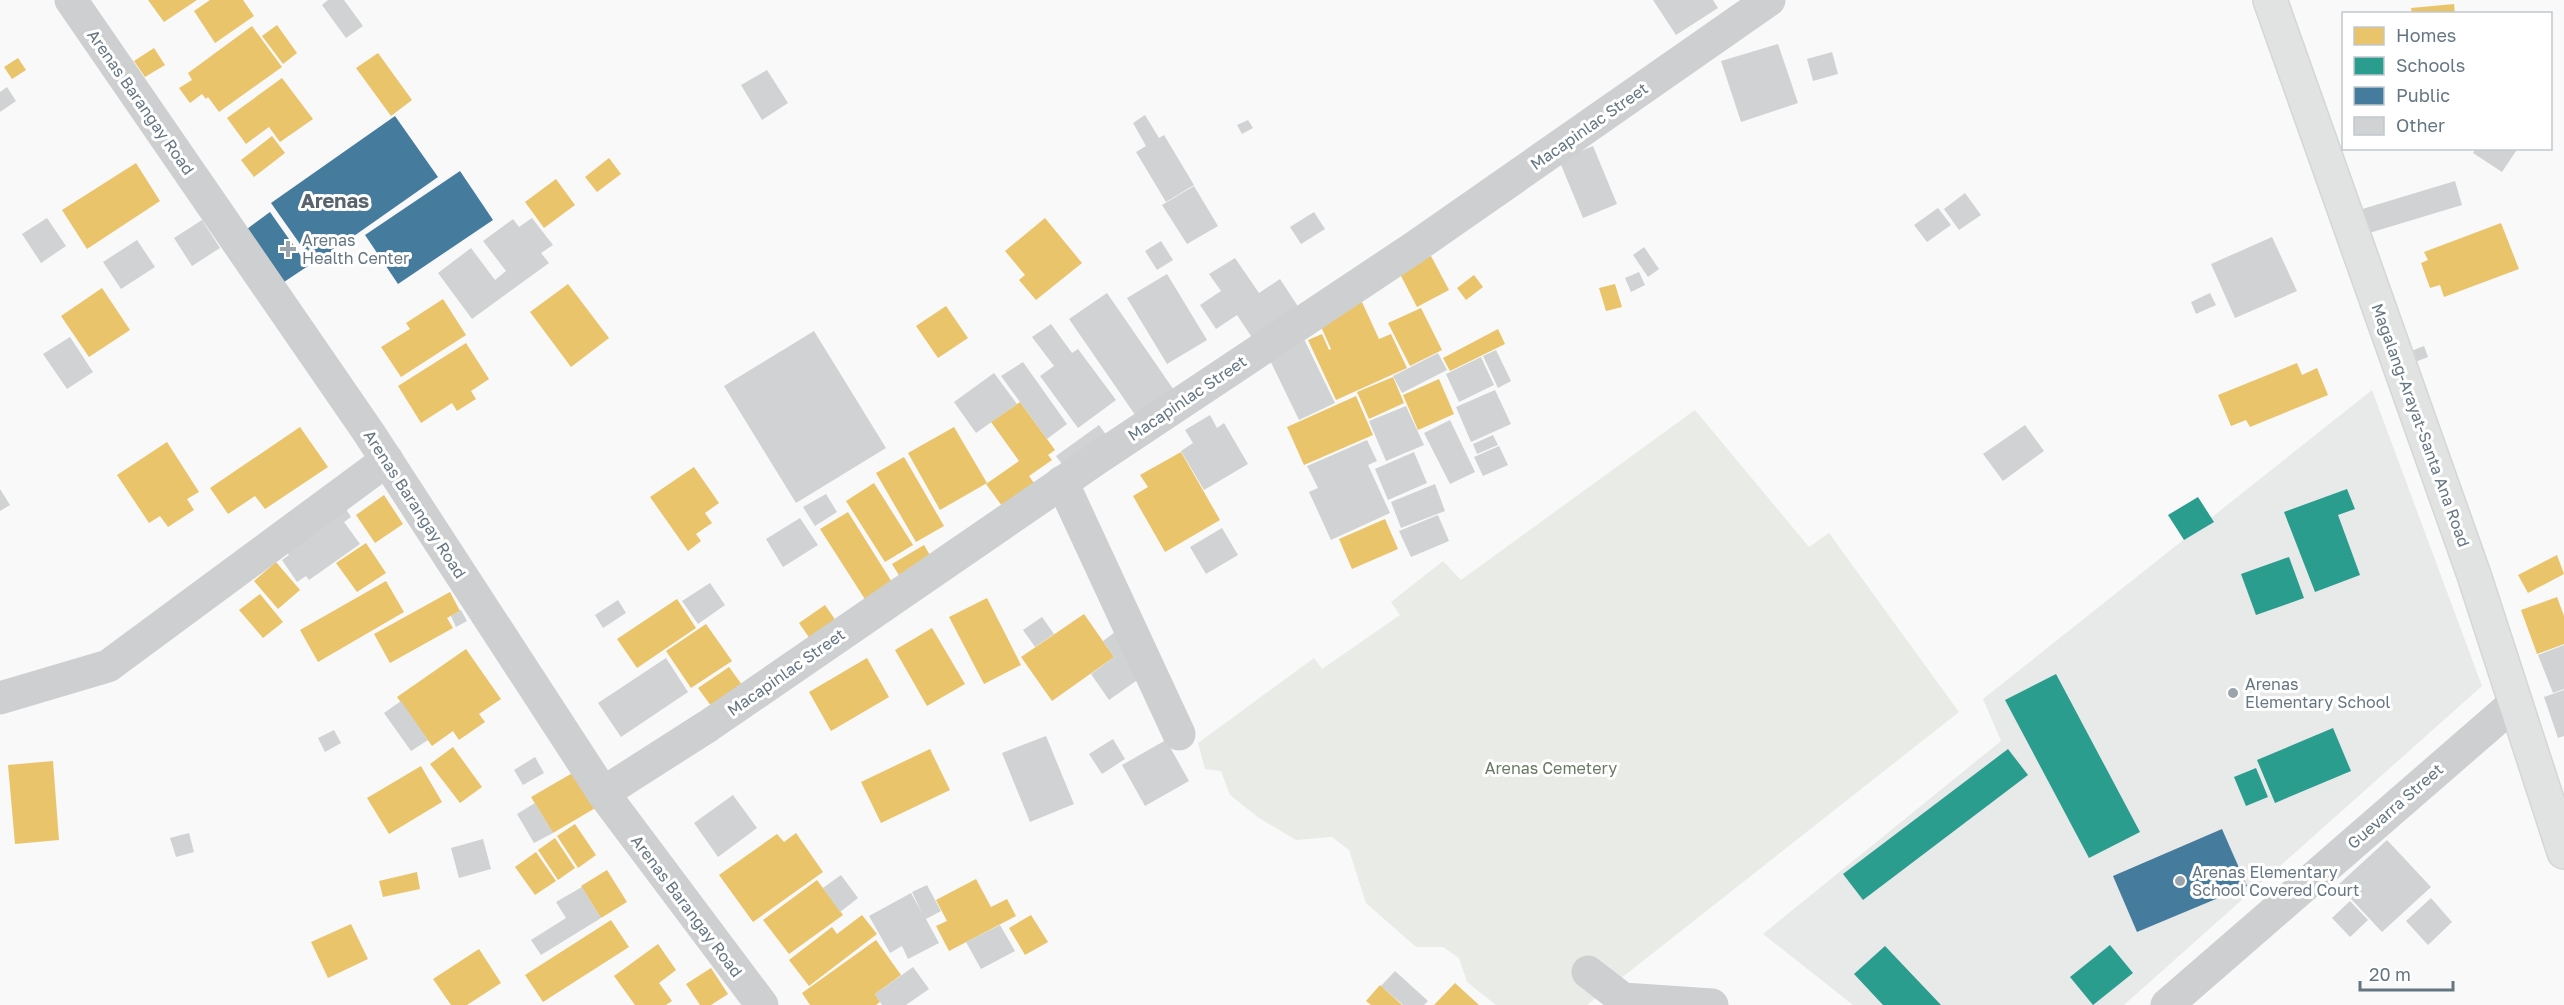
<svg xmlns="http://www.w3.org/2000/svg" width="2564" height="1005" viewBox="0 0 2564 1005" font-family="'Golos Text',sans-serif">
<rect width="100%" height="100%" fill="#f9f9f9"/>
<!-- built -->
<polygon fill="#e8e9e9" points="2372,390 2482,686 2124,1005 1853,1005 1763,934 2001,741 1983,699"/>
<!-- green -->
<polygon fill="#e8ebe6" points="1695,410 1809,547 1829,533 1959,712 1587,1005 1496,1005 1467,982 1459,958 1443,947 1416,947 1366,903 1349,850 1332,837 1296,840 1259,818 1230,795 1221,771 1205,769 1198,743 1314,658 1322,669 1400,615 1391,602 1443,561 1461,580"/>
<!-- homes -->
<g fill="#e9c46a">
<polygon points="148,0 197,0 164,22"/>
<polygon points="210,0 243,0 254,16 215,43 194,11"/>
<polygon points="2454,4 2455,14 2412,14 2411,8"/>
<polygon points="277,25 297,53 283,64 262,36"/>
<polygon points="252,26 282,67 219,112 208,97 206,99 202,94 190,103 179,88 192,80 188,73"/>
<polygon points="154,48 165,65 145,77 134,61"/>
<polygon points="378,53 412,100 391,116 356,68"/>
<polygon points="18,58 26,70 12,79 4,67"/>
<polygon points="282,78 313,119 280,142 269,127 246,144 227,118"/>
<polygon points="272,136 285,153 254,177 241,160"/>
<polygon points="609,158 621,174 597,192 585,177"/>
<polygon points="136,163 160,201 87,249 62,210"/>
<polygon points="556,179 575,205 544,228 525,202"/>
<polygon points="1045,218 1082,263 1036,300 1019,280 1025,275 1005,251"/>
<polygon points="2501,223 2519,269 2444,297 2440,285 2430,288 2421,263 2428,260 2424,252"/>
<polygon points="1431,256 1449,290 1417,307 1399,272"/>
<polygon points="1474,275 1483,287 1466,300 1457,288"/>
<polygon points="568,284 609,338 571,367 530,312"/>
<polygon points="1615,284 1622,307 1606,311 1599,288"/>
<polygon points="102,288 130,330 89,357 61,316"/>
<polygon points="443,299 466,335 401,377 381,347 410,329 406,323"/>
<polygon points="1362,302 1379,339 1391,334 1407,368 1336,400 1308,340 1322,334 1329,350 1331,349 1319,322"/>
<polygon points="946,306 968,338 938,358 916,326"/>
<polygon points="1421,308 1442,350 1410,366 1388,323"/>
<polygon points="1498,329 1505,344 1450,371 1443,358"/>
<polygon points="466,343 489,379 471,391 476,399 457,411 452,403 421,423 398,386"/>
<polygon points="2297,363 2302,375 2317,368 2328,395 2250,427 2246,420 2231,426 2218,395"/>
<polygon points="1393,377 1404,403 1369,419 1357,392"/>
<polygon points="1439,379 1454,414 1418,430 1403,395"/>
<polygon points="1356,396 1373,435 1304,465 1287,427"/>
<polygon points="1020,402 1055,450 1048,455 1052,460 1029,476 1037,487 1005,510 986,484 1019,461 991,422"/>
<polygon points="300,427 328,467 265,509 255,496 228,514 210,488"/>
<polygon points="954,427 987,483 940,510 908,453"/>
<polygon points="167,442 199,492 187,499 194,510 168,527 160,516 149,523 117,475"/>
<polygon points="1181,452 1220,520 1165,552 1133,496 1148,487 1140,475"/>
<polygon points="904,457 944,526 916,542 876,473"/>
<polygon points="694,467 719,503 705,513 712,523 696,534 701,541 688,551 650,497"/>
<polygon points="874,483 913,545 885,562 846,501"/>
<polygon points="384,495 403,524 375,543 356,515"/>
<polygon points="848,512 895,587 868,604 820,529"/>
<polygon points="1385,519 1398,549 1352,569 1339,539"/>
<polygon points="366,543 386,573 357,592 336,563"/>
<polygon points="924,545 934,562 902,580 892,564"/>
<polygon points="2557,555 2564,574 2528,593 2518,575"/>
<polygon points="276,562 300,590 278,609 254,581"/>
<polygon points="386,581 404,612 318,662 300,630"/>
<polygon points="450,592 460,611 447,618 453,628 390,663 374,634"/>
<polygon points="260,594 283,622 263,638 239,610"/>
<polygon points="2557,597 2564,616 2564,644 2537,654 2521,610"/>
<polygon points="987,598 1021,665 984,684 949,617"/>
<polygon points="677,599 696,628 637,668 617,639"/>
<polygon points="825,605 843,631 817,649 799,623"/>
<polygon points="1084,614 1114,657 1052,701 1021,657"/>
<polygon points="706,624 732,661 691,688 666,651"/>
<polygon points="932,628 965,684 927,706 895,650"/>
<polygon points="466,649 501,699 479,714 485,722 459,740 453,731 432,746 397,697"/>
<polygon points="867,658 889,697 831,731 809,692"/>
<polygon points="729,667 748,693 717,714 698,688"/>
<polygon points="453,747 482,787 460,803 430,764"/>
<polygon points="930,749 950,790 881,823 861,782"/>
<polygon points="53,761 59,840 15,844 8,765"/>
<polygon points="421,766 442,802 389,834 367,798"/>
<polygon points="576,771 597,807 553,833 531,797"/>
<polygon points="575,824 596,855 578,868 557,836"/>
<polygon points="796,833 823,872 753,922 719,875 777,834 784,842"/>
<polygon points="555,838 575,868 558,880 538,850"/>
<polygon points="536,852 556,881 535,895 515,867"/>
<polygon points="607,870 627,902 601,918 581,886"/>
<polygon points="417,872 420,889 383,897 379,881"/>
<polygon points="976,879 991,907 1007,899 1016,916 949,951 936,926 947,921 936,900"/>
<polygon points="817,880 843,915 789,954 763,920"/>
<polygon points="862,915 877,934 809,986 789,960 832,927 837,934"/>
<polygon points="1031,915 1048,942 1025,955 1009,928"/>
<polygon points="611,920 629,947 543,1002 525,975"/>
<polygon points="351,924 368,959 328,978 311,942"/>
<polygon points="876,940 901,975 875,994 880,1002 876,1005 810,1005 802,993"/>
<polygon points="658,944 676,970 659,983 672,1001 666,1005 635,1005 614,976"/>
<polygon points="479,949 501,983 467,1005 451,1005 433,979"/>
<polygon points="711,968 728,994 711,1005 700,1005 686,984"/>
<polygon points="1455,983 1479,1005 1434,1005"/>
<polygon points="1380,985 1402,1005 1371,1005 1366,1001"/>
</g>
<!-- schools -->
<g fill="#2a9d8f">
<polygon points="2347,489 2355,509 2338,515 2360,575 2315,592 2284,512"/>
<polygon points="2198,497 2214,522 2184,540 2168,515"/>
<polygon points="2289,557 2304,598 2256,615 2241,574"/>
<polygon points="2056,674 2140,832 2089,858 2005,700"/>
<polygon points="2333,728 2351,771 2275,803 2257,760"/>
<polygon points="2008,749 2028,775 1863,900 1843,874"/>
<polygon points="2256,768 2268,797 2246,806 2234,777"/>
<polygon points="2110,945 2133,973 2093,1005 2070,977"/>
<polygon points="1885,946 1941,1005 1883,1005 1854,974"/>
</g>
<!-- public -->
<g fill="#457b9d">
<polygon points="395,116 438,177 314,264 271,203"/>
<polygon points="460,171 493,220 398,284 365,235"/>
<polygon points="270,212 308,266 284,282 247,229"/>
<polygon points="2222,829 2247,886 2137,932 2113,876"/>
</g>
<!-- building -->
<g fill="#d0d2d3">
<polygon points="328,0 344,0 363,26 346,38 322,5"/>
<polygon points="1653,0 1713,0 1718,8 1676,35"/>
<polygon points="1778,44 1798,103 1741,122 1721,61"/>
<polygon points="1832,52 1838,74 1813,81 1807,59"/>
<polygon points="767,70 788,103 762,120 741,85"/>
<polygon points="7,87 16,101 0,112 0,92"/>
<polygon points="1145,115 1159,138 1164,135 1194,185 1166,202 1136,152 1146,146 1133,123"/>
<polygon points="1248,120 1253,128 1242,134 1237,125"/>
<polygon points="1593,146 1617,204 1583,218 1559,160"/>
<polygon points="2476,148 2518,148 2502,172 2473,153"/>
<polygon points="2455,181 2462,205 2366,234 2359,210"/>
<polygon points="1194,186 1218,226 1187,244 1162,205"/>
<polygon points="1965,193 1981,215 1959,230 1944,209"/>
<polygon points="1938,208 1951,225 1927,242 1914,225"/>
<polygon points="1314,212 1325,229 1301,244 1290,227"/>
<polygon points="47,218 66,246 41,263 22,234"/>
<polygon points="532,218 553,245 541,253 549,263 472,319 438,273 471,248 495,280 506,271 483,241 513,219 519,227"/>
<polygon points="202,220 220,248 192,266 174,238"/>
<polygon points="2272,237 2297,291 2235,318 2211,264"/>
<polygon points="137,240 155,267 121,289 103,262"/>
<polygon points="1161,241 1173,260 1157,270 1145,251"/>
<polygon points="1644,247 1659,269 1648,277 1633,255"/>
<polygon points="1235,258 1259,293 1280,279 1299,308 1253,339 1237,315 1216,329 1200,305 1221,291 1209,274"/>
<polygon points="1639,272 1645,285 1631,292 1625,278"/>
<polygon points="1167,274 1207,340 1167,364 1127,298"/>
<polygon points="1107,293 1178,396 1140,422 1069,319"/>
<polygon points="2210,293 2216,305 2196,314 2191,302"/>
<polygon points="1051,324 1072,353 1078,349 1116,400 1078,428 1040,376 1054,366 1032,337"/>
<polygon points="814,331 886,448 796,503 724,386"/>
<polygon points="70,337 93,372 67,389 43,354"/>
<polygon points="1303,337 1335,403 1299,420 1267,354"/>
<polygon points="2424,346 2428,357 2410,364 2406,353"/>
<polygon points="1496,350 1511,381 1498,388 1483,356"/>
<polygon points="1438,353 1447,370 1402,393 1393,376"/>
<polygon points="1481,357 1494,385 1459,402 1446,374"/>
<polygon points="1023,362 1067,424 1047,439 1001,376"/>
<polygon points="994,373 1017,404 976,433 954,402"/>
<polygon points="1495,390 1511,424 1471,442 1456,407"/>
<polygon points="1406,406 1424,445 1386,461 1369,421"/>
<polygon points="1210,415 1217,428 1224,423 1248,464 1204,490 1181,451 1193,443 1185,430"/>
<polygon points="1450,420 1475,472 1450,484 1424,433"/>
<polygon points="1099,425 1110,440 1067,471 1056,456"/>
<polygon points="2025,425 2044,451 2003,481 1983,454"/>
<polygon points="1493,435 1498,445 1477,454 1473,444"/>
<polygon points="1367,440 1377,461 1368,465 1390,513 1331,540 1309,492 1318,488 1307,466"/>
<polygon points="1499,446 1508,465 1483,476 1474,457"/>
<polygon points="1414,452 1427,483 1388,500 1375,469"/>
<polygon points="1435,484 1445,511 1401,528 1391,502"/>
<polygon points="0,489 10,505 0,511"/>
<polygon points="826,494 837,512 815,526 803,507"/>
<polygon points="342,503 351,517 344,522 360,544 309,580 306,576 297,582 282,560 289,555 282,545"/>
<polygon points="1438,515 1449,541 1411,557 1399,531"/>
<polygon points="800,518 818,545 783,567 766,539"/>
<polygon points="1222,528 1238,555 1206,574 1190,547"/>
<polygon points="710,583 725,605 698,624 682,601"/>
<polygon points="618,600 626,613 603,628 595,615"/>
<polygon points="461,610 467,621 456,627 451,616"/>
<polygon points="1042,617 1054,634 1035,647 1023,630"/>
<polygon points="1119,629 1143,676 1109,700 1091,674 1114,657 1103,641"/>
<polygon points="2564,645 2564,689 2553,693 2538,655"/>
<polygon points="666,658 688,692 621,737 598,703"/>
<polygon points="2564,690 2564,736 2558,738 2544,697"/>
<polygon points="401,701 428,740 411,751 384,713"/>
<polygon points="334,730 341,743 325,752 318,738"/>
<polygon points="1046,736 1074,804 1030,822 1002,753"/>
<polygon points="1113,739 1125,759 1102,774 1089,754"/>
<polygon points="1166,740 1189,781 1145,806 1122,765"/>
<polygon points="535,757 544,773 523,785 514,770"/>
<polygon points="733,795 757,828 718,857 694,823"/>
<polygon points="535,803 553,833 534,843 517,814"/>
<polygon points="189,833 194,852 176,857 170,838"/>
<polygon points="483,839 491,869 459,878 451,848"/>
<polygon points="2387,840 2431,887 2382,932 2338,885"/>
<polygon points="841,875 858,898 840,912 823,888"/>
<polygon points="927,885 941,911 926,919 939,943 908,959 902,946 890,953 869,916 911,893 922,913 912,892"/>
<polygon points="582,887 601,918 541,955 531,940 566,918 556,902"/>
<polygon points="2431,898 2452,922 2428,945 2406,921"/>
<polygon points="2350,901 2368,920 2350,937 2332,918"/>
<polygon points="1000,925 1015,951 981,969 966,942"/>
<polygon points="913,967 929,989 906,1005 882,1005 875,994"/>
<polygon points="1395,971 1428,1001 1424,1005 1403,1005 1381,986"/>
</g>
<g fill="none" stroke-linecap="round" stroke-linejoin="round">
<defs>
<polyline id="major" points="2270,0 2474,575 2564,852"/>
</defs>
<!-- major casing -->
<use href="#major" stroke="#d5d6d7" stroke-width="36"/>
<!-- minor -->
<g stroke="#cecfd0" stroke-width="33">
<polyline points="71,0 369,433 603,793 762,1005"/>
<polyline points="1062,482 1179,734"/>
<polyline points="0,698 108,666 387,460"/>
<polyline points="603,793 708,726 1098,458 1415,247 1769,0"/>
<polyline points="1588,972 1623,999 1712,1005"/>
<polyline points="2167,1005 2515,703"/>
</g>
<!-- major -->
<use href="#major" stroke="#e1e2e2" stroke-width="33"/>
</g>
<!-- markers -->
<g fill="#99a4ac" stroke="#fff" stroke-width="2">
<path d="M285 240h6v6h6v6h-6v6h-6v-6h-6v-6h6z"/>
<circle cx="2233" cy="693" r="6"/>
<circle cx="2180" cy="881" r="6"/>
</g>
<g text-anchor="middle" dominant-baseline="central" stroke-width="6" stroke-linejoin="round" paint-order="stroke">
<!-- street labels -->
<g font-size="16" fill="#657683" stroke="#fff">
<text transform="translate(141 102) rotate(55)">Arenas Barangay Road</text>
<text transform="translate(1589 126) rotate(-35)">Macapinlac Street</text>
<text transform="translate(1187 398) rotate(-34)">Macapinlac Street</text>
<text transform="translate(2421 425) rotate(70)">Magalang-Arayat-Santa Ana Road</text>
<text transform="translate(415 504) rotate(57)">Arenas Barangay Road</text>
<text transform="translate(786 672) rotate(-35)">Macapinlac Street</text>
<text transform="translate(2395 806) rotate(-41)">Guevarra Street</text>
<text transform="translate(687 906) rotate(53)">Arenas Barangay Road</text>
</g>
<!-- poi labels -->
<g font-size="16" fill="#657683" stroke="#fff" text-anchor="start">
<text x="302" y="240">Arenas<tspan x="302" dy="18">Health Center</tspan></text>
<text x="2245" y="684">Arenas<tspan x="2245" dy="18">Elementary School</tspan></text>
<text x="2192" y="872">Arenas Elementary<tspan x="2192" dy="18">School Covered Court</tspan></text>
</g>
<!-- park labels -->
<g font-size="16" fill="#687a64" stroke="#fff">
<text x="1551" y="768">Arenas Cemetery</text>
</g>
<!-- quarter labels -->
<g font-size="20" font-weight="bold" fill="#57646e" stroke="#fff">
<text x="335" y="200">Arenas</text>
</g>
</g>
<!-- legend -->
<rect x="2342" y="12" width="210" height="138" fill="#ffffff" stroke="#c1c8cd" stroke-width="1.5"/>
<rect x="2354" y="27" width="30" height="18" fill="#e9c46a" stroke="#c1c8cd" stroke-width="1.5"/>
<text x="2396" y="42" font-size="18" fill="#657683">Homes</text>
<rect x="2354" y="57" width="30" height="18" fill="#2a9d8f" stroke="#c1c8cd" stroke-width="1.5"/>
<text x="2396" y="72" font-size="18" fill="#657683">Schools</text>
<rect x="2354" y="87" width="30" height="18" fill="#457b9d" stroke="#c1c8cd" stroke-width="1.5"/>
<text x="2396" y="102" font-size="18" fill="#657683">Public</text>
<rect x="2354" y="117" width="30" height="18" fill="#d0d2d3" stroke="#c1c8cd" stroke-width="1.5"/>
<text x="2396" y="132" font-size="18" fill="#657683">Other</text>
<!-- scale -->
<path d="M2360 981v9h93v-9" fill="none" stroke="#657683" stroke-width="3"/>
<text x="2369" y="981" font-size="18" fill="#657683" stroke="#ffffff" stroke-width="4.5" paint-order="stroke">20 m</text>
</svg>
